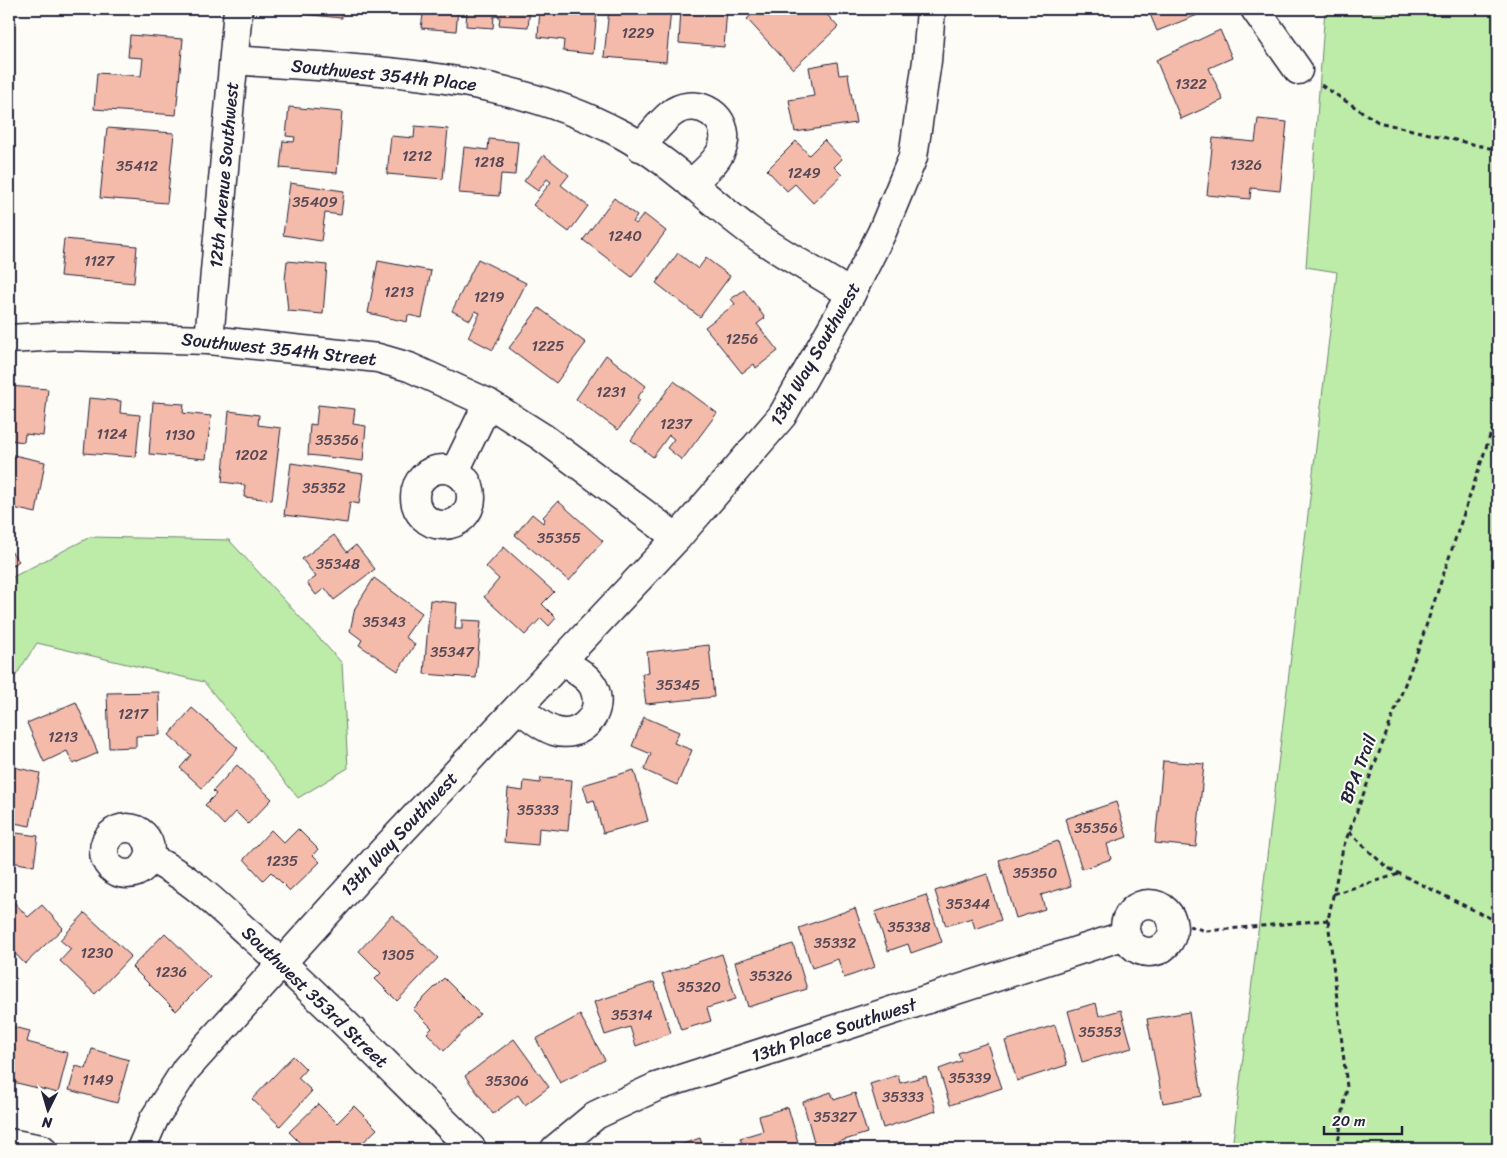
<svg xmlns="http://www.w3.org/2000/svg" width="1507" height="1158" viewBox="0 0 1507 1158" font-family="Sriracha,sans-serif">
<rect width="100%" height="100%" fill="#fdfcf7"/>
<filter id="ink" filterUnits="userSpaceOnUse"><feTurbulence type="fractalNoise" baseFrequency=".02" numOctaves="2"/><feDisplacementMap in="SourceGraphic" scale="10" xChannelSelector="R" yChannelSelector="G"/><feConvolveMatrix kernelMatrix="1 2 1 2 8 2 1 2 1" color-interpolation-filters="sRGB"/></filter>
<g filter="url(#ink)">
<!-- green -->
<g fill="#bdeba8" stroke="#708672">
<polygon points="1325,9 1498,9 1498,1149 1232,1149 1337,272 1306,267"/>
<polygon points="90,537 229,540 342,663 348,768 298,798 204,682 37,643 9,686 9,579"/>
</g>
<!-- building -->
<g fill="#f4bbaa" stroke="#22223b">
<polygon points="150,9 186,9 185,11"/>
<polygon points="302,9 342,9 342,18 302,14"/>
<polygon points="394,9 458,9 456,31 421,28 423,15 394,12"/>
<polygon points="467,9 530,9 528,27 499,25 500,17 494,16 493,28 466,26"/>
<polygon points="540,9 597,9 593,54 563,51 564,40 538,37"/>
<polygon points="609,9 671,9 666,62 604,57"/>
<polygon points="681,9 727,9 724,47 679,43"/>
<polygon points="758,9 822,9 838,27 793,69 747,19"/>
<polygon points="1148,9 1210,9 1210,10 1157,31"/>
<polygon points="1220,30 1232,58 1209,68 1223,100 1181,119 1156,60"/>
<polygon points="130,35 183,39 176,115 94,109 97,73 141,76 143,58 128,57"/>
<polygon points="837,62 839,75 848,74 856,123 795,132 789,100 814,96 809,67"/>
<polygon points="289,107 342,112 337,173 280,168 283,141 294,142 295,137 286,136"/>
<polygon points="1258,119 1287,122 1280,191 1251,188 1250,199 1207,195 1213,138 1255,142"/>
<polygon points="415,126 448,129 443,179 387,174 391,136 414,138"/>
<polygon points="107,128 174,133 167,203 100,198"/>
<polygon points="489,139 518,142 515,175 501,174 499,196 459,193 464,147 488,150"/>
<polygon points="824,140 842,159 834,167 842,175 813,203 795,184 787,191 767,170 796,141 809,155"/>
<polygon points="544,155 569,175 561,185 588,206 569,232 533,205 551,182 547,179 538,191 524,181"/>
<polygon points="290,183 344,191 341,215 325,213 321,241 283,235"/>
<polygon points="614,198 637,216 633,222 636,224 644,214 666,231 632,277 583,240"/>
<polygon points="64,239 137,246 134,283 60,276"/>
<polygon points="678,253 698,269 706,258 730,276 700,317 656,283"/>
<polygon points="478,259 526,283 493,350 468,337 480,313 475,311 470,320 452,311"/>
<polygon points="287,261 327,265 323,314 288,311 285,280"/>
<polygon points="378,261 431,271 422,318 408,315 407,322 368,313"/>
<polygon points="744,290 765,318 757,324 778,351 756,368 754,364 742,373 705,327 735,304 731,299"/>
<polygon points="539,308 586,343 556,383 509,348"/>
<polygon points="606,355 646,386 637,398 640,400 618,430 576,399"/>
<polygon points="674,381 717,413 682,460 667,448 674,439 669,435 653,457 631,440"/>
<polygon points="9,386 48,389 43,436 25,434 24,442 9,440"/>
<polygon points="89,398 121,401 120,413 140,415 136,457 84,453"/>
<polygon points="153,402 184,404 183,413 211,416 206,459 149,454"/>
<polygon points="318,405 355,409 353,424 366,426 363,461 308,455 310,424 316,425"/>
<polygon points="229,411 259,415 258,425 281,428 272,500 244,497 245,485 222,482"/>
<polygon points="9,454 45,462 36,513 9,507"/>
<polygon points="291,463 363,474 359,504 350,502 347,523 284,515"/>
<polygon points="558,501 603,541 569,581 515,535 532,514 543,523 545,519 543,517"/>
<polygon points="334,535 347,552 356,545 375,569 334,600 325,588 316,595 307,583 316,577 302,559"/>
<polygon points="504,547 554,592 542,604 556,618 549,626 541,618 525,635 484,597 499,579 486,567"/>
<polygon points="9,549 19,561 9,569"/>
<polygon points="374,578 422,613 405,637 415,644 398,671 359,645 362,640 350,631 355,608"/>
<polygon points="430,600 457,603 455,629 462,629 462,620 481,621 476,678 424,674"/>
<polygon points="709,645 714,697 646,704 642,674 649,673 647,652"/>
<polygon points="159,692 160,735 136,736 136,747 109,748 107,693"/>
<polygon points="76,702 98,753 73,764 67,751 44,762 27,723"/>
<polygon points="192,708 238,748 202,788 180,768 191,755 169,735"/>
<polygon points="644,717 679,732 674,743 692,750 677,785 644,770 651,754 632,746"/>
<polygon points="1163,761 1204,764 1196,847 1155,843"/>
<polygon points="237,765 272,799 248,824 236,812 224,825 205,805 216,794 213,791"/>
<polygon points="9,766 40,773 30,826 9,822"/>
<polygon points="634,770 648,821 603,833 594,800 588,802 583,785"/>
<polygon points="541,778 572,780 568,831 539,828 538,845 504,842 508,789 523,791 524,781 540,783"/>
<polygon points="1116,802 1127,837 1107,844 1111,859 1082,869 1065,819"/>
<polygon points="298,829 318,849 313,855 320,862 290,891 271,872 263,880 244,859 271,830 284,843"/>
<polygon points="9,832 38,836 34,866 11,862 9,882"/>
<polygon points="1058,841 1071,886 1041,895 1045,909 1016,918 999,860"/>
<polygon points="987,874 1001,920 975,929 972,918 946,926 935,891"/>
<polygon points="926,895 942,942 911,953 908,944 888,951 875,912"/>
<polygon points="9,897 28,917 42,905 63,928 25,964 9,947"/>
<polygon points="855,908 875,967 844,978 838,959 812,968 799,928"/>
<polygon points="85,913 131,956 95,994 60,961 71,949 60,940"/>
<polygon points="392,915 438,958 397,1001 375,979 381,973 359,951"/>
<polygon points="165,933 210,977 176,1011 132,967"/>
<polygon points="793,944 807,989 748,1007 735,962"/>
<polygon points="722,954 736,999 707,1008 711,1021 681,1030 662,974"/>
<polygon points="444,978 480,1014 444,1051 427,1033 432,1028 413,1009"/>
<polygon points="654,982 671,1033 636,1046 630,1027 605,1035 594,1002"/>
<polygon points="1096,1003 1099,1016 1121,1010 1132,1048 1082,1062 1068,1011"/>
<polygon points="1189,1012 1202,1096 1163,1103 1147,1019"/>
<polygon points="580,1015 605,1060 560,1083 536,1039"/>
<polygon points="1055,1025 1067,1065 1017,1081 1005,1041"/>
<polygon points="13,1027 30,1031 27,1042 68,1053 58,1093 9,1081 9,1043"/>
<polygon points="514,1039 549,1087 525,1105 518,1095 493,1114 465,1076"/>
<polygon points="987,1043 1002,1088 950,1105 939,1069 961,1061 958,1053"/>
<polygon points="92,1049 129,1060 117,1103 69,1090 76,1066 86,1069"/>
<polygon points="293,1056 306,1069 298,1078 312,1091 280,1126 252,1099"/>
<polygon points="898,1075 900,1083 926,1076 936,1111 883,1128 870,1084"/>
<polygon points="831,1092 834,1100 855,1093 867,1133 816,1149 803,1102"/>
<polygon points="318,1104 337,1123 354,1106 377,1129 356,1149 306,1149 289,1132"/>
<polygon points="788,1107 800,1149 744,1149 740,1138 763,1131 759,1116"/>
<polygon points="700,1138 703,1147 723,1141 726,1149 669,1149"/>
<polygon points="1013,1144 1014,1149 994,1149"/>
<polygon points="1129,1144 1181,1149 1128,1149"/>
</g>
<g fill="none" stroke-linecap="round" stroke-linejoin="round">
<defs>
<g id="minor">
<polyline points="1255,9 1298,70"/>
<path d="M234 60C366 71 503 70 623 135 668 160 705 197 746 228 779 253 817 272 851 294"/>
<path d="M640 147C651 136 662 119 675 111 699 97 731 117 723 146 719 161 702 173 691 184"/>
<polyline points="9,339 61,336 209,340 378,358 409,367 488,403 542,437 677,538"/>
<polyline points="209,340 238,9"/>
<circle cx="443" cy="497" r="28"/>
<polyline points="455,471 488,403"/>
<path d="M518 708C529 715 541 727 554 731 580 740 605 714 594 688 589 676 572 668 561 661"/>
<circle cx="127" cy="851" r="23"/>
<path d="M149 858C188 875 217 905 248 933 326 1001 398 1077 472 1149"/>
<circle cx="1149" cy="928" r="24"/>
<polyline points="9,1143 42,1149"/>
<polyline points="141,1149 154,1119 186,1069 382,852 677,538 782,416 851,294 882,232 913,157 927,61 931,9"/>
<polyline points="555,1149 596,1115 656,1087 1126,935"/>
</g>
</defs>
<!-- minor casing -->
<use href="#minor" stroke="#22223b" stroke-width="31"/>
<!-- path -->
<g stroke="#22223b" stroke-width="3" stroke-dasharray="5 4" stroke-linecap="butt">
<polyline points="1321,85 1378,122 1498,150"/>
<polyline points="1349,832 1386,867 1498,922"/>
<polyline points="1333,894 1399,874"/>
<polyline points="1172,921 1206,931 1328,920"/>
<polyline points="1337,1149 1347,1087 1328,920 1343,848 1419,647 1498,412"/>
</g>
<!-- minor -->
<use href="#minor" stroke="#fdfcf7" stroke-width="28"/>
</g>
</g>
<g text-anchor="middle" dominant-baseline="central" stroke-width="4" stroke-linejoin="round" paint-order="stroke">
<!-- number labels -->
<g font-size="15" fill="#564857">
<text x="638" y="33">1229</text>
<text x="1191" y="84">1322</text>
<text x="417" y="156">1212</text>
<text x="489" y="162">1218</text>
<text x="1246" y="165">1326</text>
<text x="137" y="166">35412</text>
<text x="804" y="173">1249</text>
<text x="315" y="202">35409</text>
<text x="625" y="236">1240</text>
<text x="99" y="261">1127</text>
<text x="399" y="292">1213</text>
<text x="489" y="297">1219</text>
<text x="742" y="339">1256</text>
<text x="548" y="346">1225</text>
<text x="611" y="392">1231</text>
<text x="676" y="424">1237</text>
<text x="112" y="434">1124</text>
<text x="180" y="435">1130</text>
<text x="337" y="440">35356</text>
<text x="251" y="455">1202</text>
<text x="324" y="488">35352</text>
<text x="559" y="538">35355</text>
<text x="338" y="564">35348</text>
<text x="384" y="622">35343</text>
<text x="452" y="652">35347</text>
<text x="678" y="685">35345</text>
<text x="133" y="714">1217</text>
<text x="63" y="737">1213</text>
<text x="538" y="810">35333</text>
<text x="1096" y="828">35356</text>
<text x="282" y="861">1235</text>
<text x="1035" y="873">35350</text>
<text x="968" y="904">35344</text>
<text x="909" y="927">35338</text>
<text x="835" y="943">35332</text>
<text x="97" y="953">1230</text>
<text x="398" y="955">1305</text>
<text x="171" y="972">1236</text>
<text x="771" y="976">35326</text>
<text x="699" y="987">35320</text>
<text x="632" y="1015">35314</text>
<text x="1100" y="1032">35353</text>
<text x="970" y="1078">35339</text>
<text x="98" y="1080">1149</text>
<text x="507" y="1081">35306</text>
<text x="903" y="1097">35333</text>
<text x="835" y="1117">35327</text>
</g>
<!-- street labels -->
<g font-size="18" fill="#22223b" stroke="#fdfcf7">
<text transform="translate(384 75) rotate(6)">Southwest 354th Place</text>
<text transform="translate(224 175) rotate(-85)">12th Avenue Southwest</text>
<text transform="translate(279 349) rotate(6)">Southwest 354th Street</text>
<text transform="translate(815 354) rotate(-60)">13th Way Southwest</text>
<text transform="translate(1358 769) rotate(-69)">BPA Trail</text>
<text transform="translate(399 834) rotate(-47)">13th Way Southwest</text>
<text transform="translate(315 997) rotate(44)">Southwest 353rd Street</text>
<text transform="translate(834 1030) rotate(-18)">13th Place Southwest</text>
</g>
</g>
<!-- margin -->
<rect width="1507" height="1158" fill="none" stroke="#fdfcf7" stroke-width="30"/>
<rect x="15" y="15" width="1477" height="1128" fill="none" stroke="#22223b" stroke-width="2" filter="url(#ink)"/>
<!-- north arrow -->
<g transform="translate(48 1110) rotate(185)" stroke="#fdfcf7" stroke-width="4" paint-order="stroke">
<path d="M0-4L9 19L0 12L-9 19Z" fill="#22223b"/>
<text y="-8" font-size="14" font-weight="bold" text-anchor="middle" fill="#22223b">N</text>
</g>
<!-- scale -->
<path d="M1324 1126v8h78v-8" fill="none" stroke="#22223b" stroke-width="2.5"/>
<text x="1332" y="1126" font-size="15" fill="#22223b" stroke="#fdfcf7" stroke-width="4" paint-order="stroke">20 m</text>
</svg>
